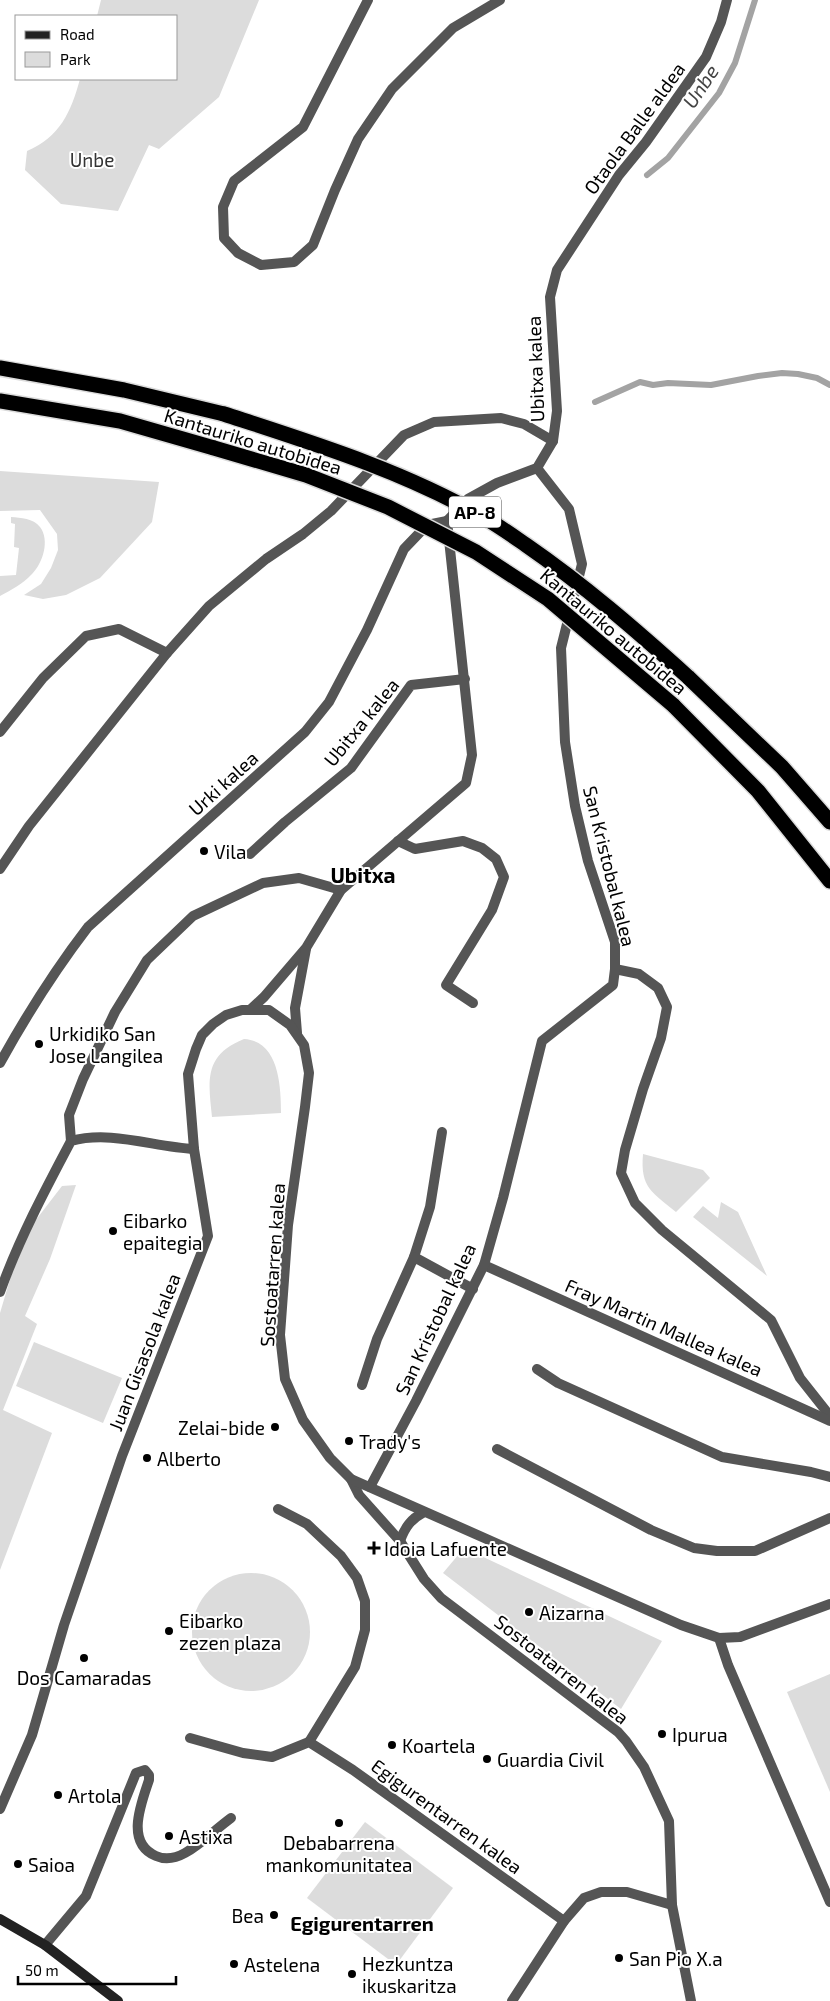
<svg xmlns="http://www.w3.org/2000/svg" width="830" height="2001" viewBox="0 0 830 2001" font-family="'Exo 2',sans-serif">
<rect width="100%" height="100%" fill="#fff"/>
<!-- green -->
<g fill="#dcdcdc">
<path d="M101 0H259L219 97 159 149 149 145 118 211 61 204 25 170 27 151C60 137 71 112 80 79H176V16H97Z"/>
<polygon points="0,471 159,482 152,522 100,578 66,595 43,599 24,595 41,584 51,568 58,550 57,534 40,510 0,511"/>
<path d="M11 517C21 518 33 518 40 527 50 540 43 563 32 574 23 584 11 590 0 596V576L16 575 19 548 14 547 15 524 11 523Z"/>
<path d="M244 1039C279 1041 281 1086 281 1113L212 1117C208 1080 204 1055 244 1039Z"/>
<path d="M643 1154 703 1170 710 1178 676 1212C652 1192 640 1188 643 1154Z"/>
<polygon points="76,1185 50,1259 25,1316 37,1324 3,1410 52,1433 0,1570 0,1313 11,1276 32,1225 62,1186"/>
<polygon points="721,1202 738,1212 767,1276 693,1217 703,1206 718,1218"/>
<polygon points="34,1342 122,1378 103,1423 16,1386"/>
<polygon points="464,1548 662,1641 621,1709 443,1573"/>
<circle cx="251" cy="1632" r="59"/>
<polygon points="830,1674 830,1792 787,1692"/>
<polygon points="365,1822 453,1888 396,1965 307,1898"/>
</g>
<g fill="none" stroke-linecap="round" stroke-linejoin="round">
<!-- stream -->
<g stroke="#a3a3a3" stroke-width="6">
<polyline points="647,175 668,158 719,93 735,63 755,0"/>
<polyline points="595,402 640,382 653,385 668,383 711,385 758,376 782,373 798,374 817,378 830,385"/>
</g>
<defs>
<g id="highway">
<polyline points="0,368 124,390 224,414"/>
<polyline points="0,401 120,421 214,448"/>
<polyline points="688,677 782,767 830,822"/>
<polyline points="673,705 758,791 830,881"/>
</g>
</defs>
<!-- highway casing -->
<use href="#highway" stroke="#dbdbdb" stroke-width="18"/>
<!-- street -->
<g stroke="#555" stroke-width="10">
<polyline points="368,0 303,127 234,181 223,207 224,238 238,253 261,265 294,262 313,245 335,190 358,139 392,89 453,28 500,0"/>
<polyline points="0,732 43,678 86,636 119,629 167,653"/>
<polyline points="398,841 415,849 463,841 482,848 496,859 504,877 492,910 446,985 473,1003"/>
<polyline points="250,854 285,822 351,768 411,685 465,679"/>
<polyline points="0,869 29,826 96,742 167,653 209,606 266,559 303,534 331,511 404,435 434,422 501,418 524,424 553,441"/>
<polyline points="615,969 639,974 658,988 667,1007 661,1038 643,1089 625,1150 621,1173 635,1203 662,1230 771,1320 800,1378 830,1416"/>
<polyline points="250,1010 264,997 306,948 341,890 466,783 472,755 447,521 468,499 497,483 537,468 553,441 557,411 550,297 557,270 619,175 646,142 706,57 721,22 727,0"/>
<polyline points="297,1033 295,1008 306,949"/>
<path d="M0 1063C26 1016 55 970 88 927L305 732 329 702 367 630 404 549 427 525 447 521"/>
<polyline points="71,1141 69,1115 83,1079 115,1012 147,960 193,916 263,883 299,878 341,890"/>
<polyline points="414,1257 430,1207 442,1132"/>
<polyline points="484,1265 830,1421"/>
<path d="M0 1292C19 1239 45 1190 71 1141 111 1130 154 1147 194 1149"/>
<polyline points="537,1369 558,1383 722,1457 811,1472 830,1477"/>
<polyline points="362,1385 377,1339 414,1257 473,1289"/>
<polyline points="497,1449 651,1530 694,1548 717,1551 755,1551 830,1518"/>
<polyline points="351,1479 359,1495 400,1541 424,1579 441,1598 618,1732 626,1741 644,1767 669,1821 672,1905 691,2001"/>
<polyline points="370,1487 416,1401 484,1265 503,1198 542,1041 613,985 615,969 615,942 588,861 575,806 565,742 561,648 582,564 569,509 537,468"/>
<polyline points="278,1509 307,1524 341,1556 357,1578 365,1601 365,1630 355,1667 309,1742"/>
<path d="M400 1541C405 1527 411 1519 424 1512"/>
<polyline points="719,1638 728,1665 830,1902"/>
<polyline points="190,1738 243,1753 272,1757 309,1742 353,1770 564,1921"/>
<polyline points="0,1809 32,1735 64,1625 122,1456 208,1236 194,1149 188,1074 196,1049 202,1035 213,1024 226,1015 242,1010 269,1010 290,1025 304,1045 309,1073 305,1107 288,1225 280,1335 285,1379 303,1420 330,1458 351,1479 681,1625 719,1638 740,1637 830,1604"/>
<path d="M45 1945 86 1896 136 1773 145 1770 149 1775V1780C141 1804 125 1843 156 1856 165 1860 176 1858 185 1853 201 1844 216 1829 231 1818"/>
<polyline points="512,2001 564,1921 584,1898 601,1892 627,1892 672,1905"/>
</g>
<!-- secondary -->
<polyline stroke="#222" stroke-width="10" points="0,1919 45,1945 118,2001"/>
<!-- highway -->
<use href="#highway" stroke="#000" stroke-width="15"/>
<defs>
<g id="highway-bridge">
<path d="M224 414C313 443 404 471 485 518 499 526 513 536 526 545 584 585 636 630 688 677"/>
<polyline points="214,448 306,475 388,507 476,552 548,599 673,705"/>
</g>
</defs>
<!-- highway-bridge casing -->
<use href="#highway-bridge" stroke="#dbdbdb" stroke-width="18" stroke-linecap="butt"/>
<!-- highway-bridge -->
<use href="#highway-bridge" stroke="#000" stroke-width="15"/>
</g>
<!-- markers -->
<g fill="#000" stroke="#fff" stroke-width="2">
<circle cx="204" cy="851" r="5"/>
<circle cx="39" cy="1044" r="5"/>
<circle cx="113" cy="1231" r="5"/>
<circle cx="275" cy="1427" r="5"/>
<circle cx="349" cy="1441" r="5"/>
<circle cx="147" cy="1458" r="5"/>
<path d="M371.5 1540.5h5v5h5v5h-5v5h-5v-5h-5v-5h5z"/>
<circle cx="529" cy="1612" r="5"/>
<circle cx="169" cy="1631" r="5"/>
<circle cx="84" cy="1658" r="5"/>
<circle cx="662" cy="1734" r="5"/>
<circle cx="392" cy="1745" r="5"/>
<circle cx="487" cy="1759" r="5"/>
<circle cx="58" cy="1795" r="5"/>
<circle cx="339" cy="1823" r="5"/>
<circle cx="169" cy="1836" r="5"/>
<circle cx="18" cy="1864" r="5"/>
<circle cx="274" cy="1915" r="5"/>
<circle cx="619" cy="1958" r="5"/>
<circle cx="234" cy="1964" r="5"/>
<circle cx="352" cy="1974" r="5"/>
</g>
<g text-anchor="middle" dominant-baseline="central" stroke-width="4" stroke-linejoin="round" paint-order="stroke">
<!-- shield labels -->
<rect fill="#fff" stroke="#4c4c4c" stroke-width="1" x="449" y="496.5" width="52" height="31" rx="4"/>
<g font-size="18" font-weight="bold" fill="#000">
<text x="475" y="512">AP-8</text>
</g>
<!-- street labels -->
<g font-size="19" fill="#000" stroke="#fff">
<text transform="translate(634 128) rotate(-54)">Otaola Balle aldea</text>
<text transform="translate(535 369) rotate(-92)">Ubitxa kalea</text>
<text transform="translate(253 441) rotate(17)">Kantauriko autobidea</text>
<text transform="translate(614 631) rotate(40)">Kantauriko autobidea</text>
<text transform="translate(361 722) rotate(-51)">Ubitxa kalea</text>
<text transform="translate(223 783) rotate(-42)">Urki kalea</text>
<text transform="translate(610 866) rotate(76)">San Kristobal kalea</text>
<text transform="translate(272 1265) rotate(-86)">Sostoatarren kalea</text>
<text transform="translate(435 1319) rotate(-65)">San Kristobal kalea</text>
<text transform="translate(664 1327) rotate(24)">Fray Martin Mallea kalea</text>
<text transform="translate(144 1352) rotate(-69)">Juan Gisasola kalea</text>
<text transform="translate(562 1669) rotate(38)">Sostoatarren kalea</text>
<text transform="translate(447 1816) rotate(36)">Egigurentarren kalea</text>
</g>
<!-- park labels -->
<g font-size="19" fill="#333" stroke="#fff">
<text x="92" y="159">Unbe</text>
</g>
<!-- poi labels -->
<g font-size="19" fill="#000" stroke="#fff" text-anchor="start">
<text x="214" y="851">Vila</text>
<text x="49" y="1033">Urkidiko San<tspan x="49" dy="22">Jose Langilea</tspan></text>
<text x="123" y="1220">Eibarko<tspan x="123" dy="22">epaitegia</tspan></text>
<text x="265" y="1427" text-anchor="end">Zelai-bide</text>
<text x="359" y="1441">Trady's</text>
<text x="157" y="1458">Alberto</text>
<text x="384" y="1548">Idoia Lafuente</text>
<text x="539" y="1612">Aizarna</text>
<text x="179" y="1620">Eibarko<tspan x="179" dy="22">zezen plaza</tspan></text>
<text x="84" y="1677" text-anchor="middle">Dos Camaradas</text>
<text x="672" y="1734">Ipurua</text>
<text x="402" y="1745">Koartela</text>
<text x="497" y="1759">Guardia Civil</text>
<text x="68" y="1795">Artola</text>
<text x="179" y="1836">Astixa</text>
<text x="339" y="1842" text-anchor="middle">Debabarrena<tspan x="339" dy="22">mankomunitatea</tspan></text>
<text x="28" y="1864">Saioa</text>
<text x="264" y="1915" text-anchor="end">Bea</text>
<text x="629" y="1958">San Pio X.a</text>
<text x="362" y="1963">Hezkuntza<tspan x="362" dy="22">ikuskaritza</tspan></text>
<text x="244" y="1964">Astelena</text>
</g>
<!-- water labels -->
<g font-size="20" font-style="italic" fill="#444" stroke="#fff">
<text transform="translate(700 86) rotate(-56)">Unbe</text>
</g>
<!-- neighbourhood labels -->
<g font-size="20" font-weight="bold" fill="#000" stroke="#fff">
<text x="362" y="1923">Egigurentarren</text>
</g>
<!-- quarter labels -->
<g font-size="21" font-weight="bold" fill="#000" stroke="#fff">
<text x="363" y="874">Ubitxa</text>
</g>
</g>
<!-- legend -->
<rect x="15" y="15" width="162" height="65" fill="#ffffff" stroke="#999999"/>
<rect x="25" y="31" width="25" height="8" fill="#222222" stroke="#999999"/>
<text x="60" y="40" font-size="15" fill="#000000">Road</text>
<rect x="25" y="52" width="25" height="15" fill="#dcdcdc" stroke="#999999"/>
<text x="60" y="65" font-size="15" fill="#000000">Park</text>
<!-- scale -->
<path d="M18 1976v8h158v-8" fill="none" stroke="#000000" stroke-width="2.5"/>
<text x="25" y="1976" font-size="15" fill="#000000" stroke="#ffffff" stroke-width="4" paint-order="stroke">50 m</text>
</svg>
